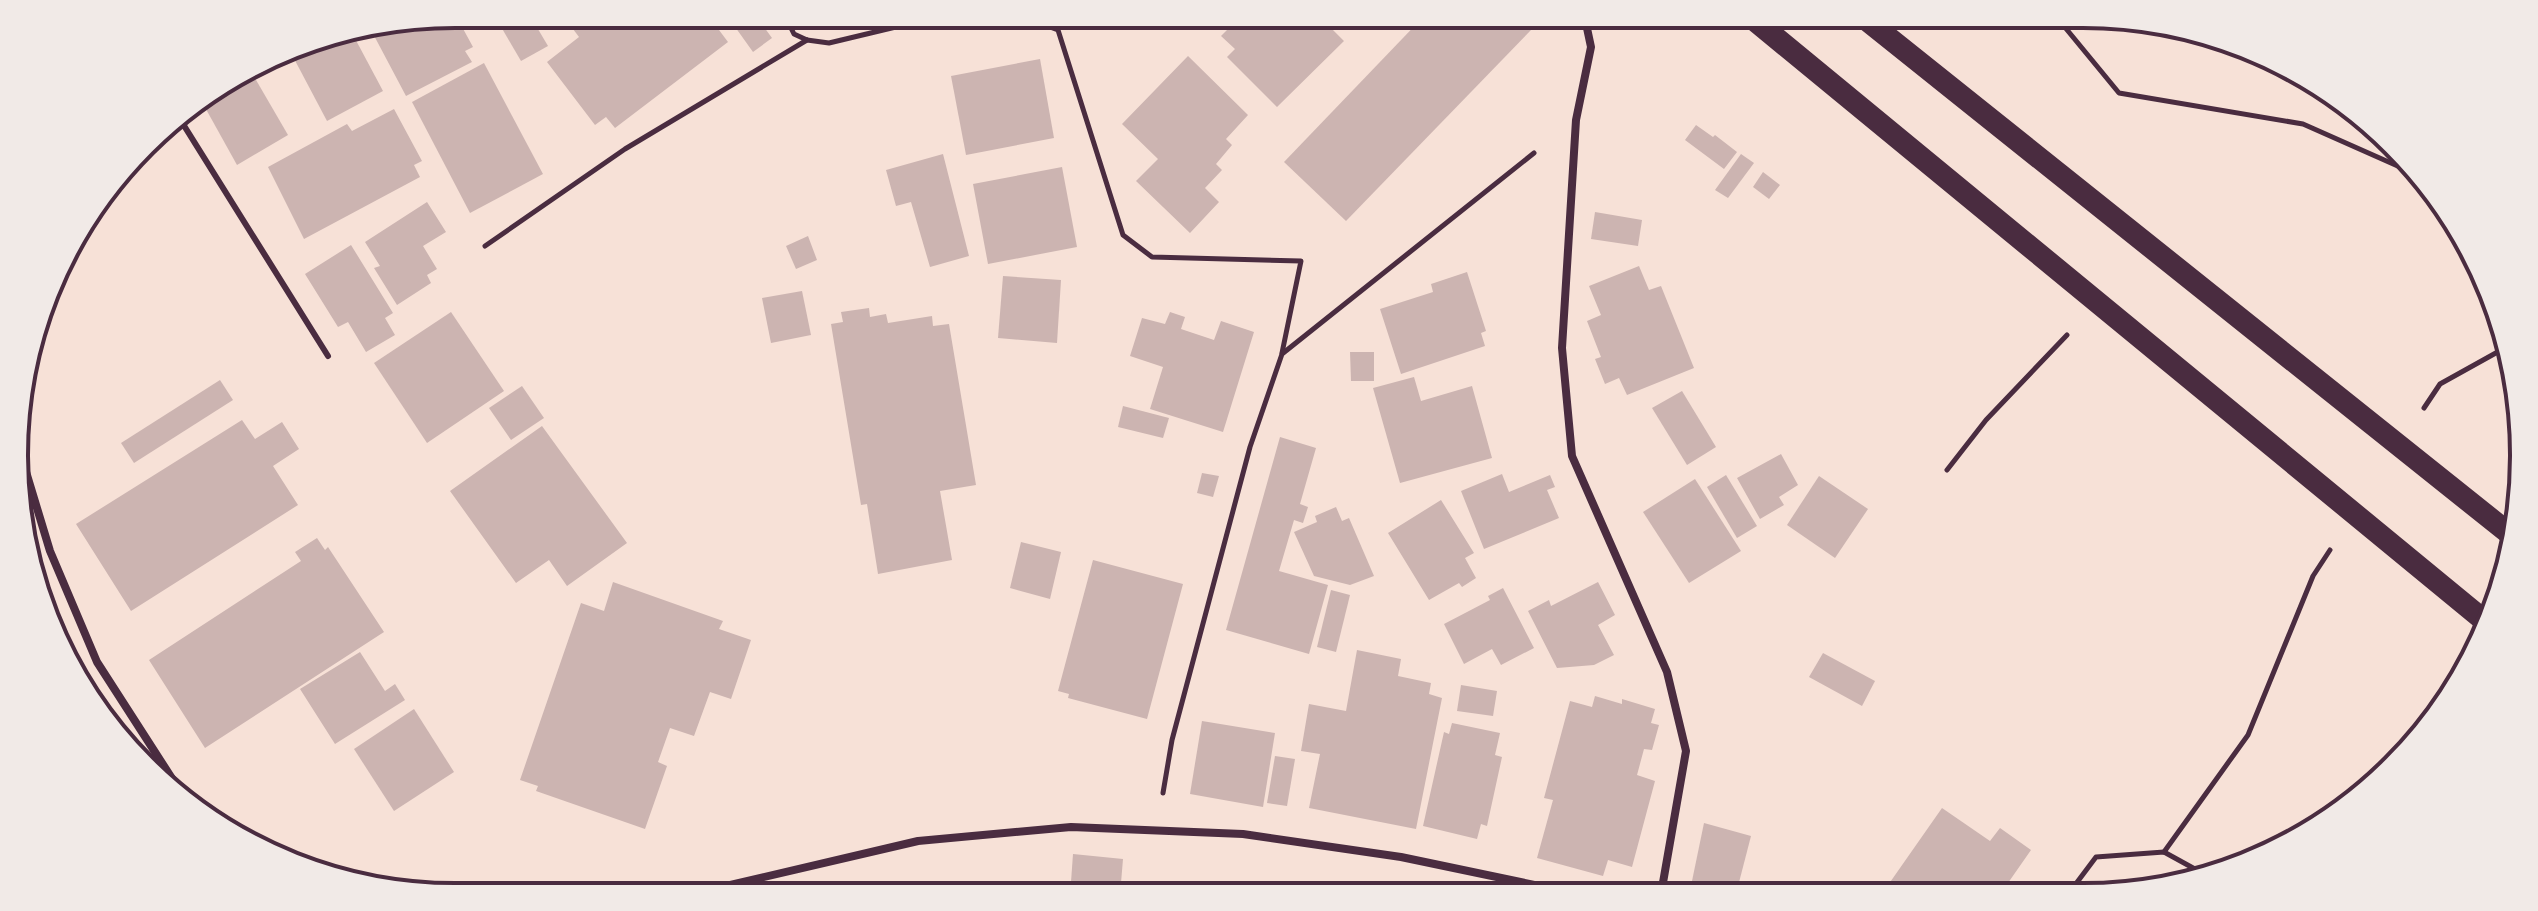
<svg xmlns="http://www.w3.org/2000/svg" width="2538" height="911" viewBox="0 0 2538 911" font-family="'Fira Sans',sans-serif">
<rect width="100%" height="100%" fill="#f7e1d7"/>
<!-- building -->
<g fill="#ccb4b1">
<polygon points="455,14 473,47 465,51 472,62 406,96 370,28"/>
<polygon points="520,14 529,14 548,46 521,61 500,25"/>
<polygon points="576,14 707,14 728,42 615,128 606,117 595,125 547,62 579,37 567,21"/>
<polygon points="731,14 766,14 768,17 761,23 772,38 753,52 728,17"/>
<polygon points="820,14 869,14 869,15 824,28"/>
<polygon points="1243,14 1348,14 1332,29 1344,41 1277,107 1227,57 1235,49 1221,36"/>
<polygon points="1426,14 1516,14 1532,29 1346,221 1284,162"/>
<polygon points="351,31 383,91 327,121 290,51 313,38"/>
<polygon points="1188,56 1248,115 1226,139 1232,145 1216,164 1222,170 1205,188 1219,202 1190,233 1136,181 1158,159 1122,124"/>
<polygon points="1040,59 1054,138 966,155 951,76"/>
<polygon points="484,63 543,174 470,213 412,102"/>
<polygon points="252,73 288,135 237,165 202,102"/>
<polygon points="394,109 422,161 414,165 420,177 304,239 268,167 347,124 352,131"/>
<polygon points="1696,125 1713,137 1715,135 1737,152 1724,169 1685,140"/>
<polygon points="943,154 969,256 930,267 911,202 896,206 886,170"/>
<polygon points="1741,154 1754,163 1728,198 1715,190"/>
<polygon points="1062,167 1077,247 988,264 973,184"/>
<polygon points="1763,172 1780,185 1769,199 1753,187"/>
<polygon points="427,202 446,232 423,246 437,269 427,275 431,283 397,305 374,268 380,266 365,242"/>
<polygon points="1595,212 1642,220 1638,246 1591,239"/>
<polygon points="808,236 817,260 796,269 786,246"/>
<polygon points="351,245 393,313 385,318 395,335 366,352 348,322 338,327 305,274"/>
<polygon points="1639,266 1649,290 1661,286 1694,368 1627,395 1619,378 1605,384 1595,359 1601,357 1587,321 1601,315 1589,286"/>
<polygon points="1467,272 1486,331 1481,333 1485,346 1401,374 1380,309 1433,292 1431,284"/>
<polygon points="1003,276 1061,280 1057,343 998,338"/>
<polygon points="802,291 811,335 771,343 762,298"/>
<polygon points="869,308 870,317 886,314 888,323 932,316 933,326 949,324 976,485 940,491 952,560 878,574 867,504 861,505 831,324 843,322 841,312"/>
<polygon points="451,312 504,391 427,443 374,363"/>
<polygon points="1170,312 1185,317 1181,329 1214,340 1221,321 1254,332 1223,432 1150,409 1163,367 1130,356 1142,318 1165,324"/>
<polygon points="1350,352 1374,352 1374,381 1351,381"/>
<polygon points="1414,377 1421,401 1472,386 1492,458 1400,483 1373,388"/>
<polygon points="220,380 233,400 134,463 121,443"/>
<polygon points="522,386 544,418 511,440 489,408"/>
<polygon points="1682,391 1716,447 1687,465 1652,408"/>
<polygon points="1123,406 1169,418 1163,438 1118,427"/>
<polygon points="242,420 255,439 282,422 299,449 273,466 298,505 131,611 76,524"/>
<polygon points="542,426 627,543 567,586 549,560 516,583 450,491"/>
<polygon points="1280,437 1316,448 1300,504 1308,507 1303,523 1294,520 1279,571 1328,585 1309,654 1226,630"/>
<polygon points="1781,454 1798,485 1779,497 1784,505 1760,519 1737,478"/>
<polygon points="1202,473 1219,476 1213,497 1197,493"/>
<polygon points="1502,474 1509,492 1550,475 1555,487 1547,490 1559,518 1484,549 1461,491"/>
<polygon points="1726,475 1757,526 1737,538 1707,487"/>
<polygon points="1819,476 1868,509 1835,558 1787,525"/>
<polygon points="1695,479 1741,551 1689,583 1643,512"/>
<polygon points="1441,500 1474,553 1465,558 1476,578 1462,587 1459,583 1429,600 1388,533"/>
<polygon points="1336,507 1342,521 1349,518 1374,576 1350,585 1314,576 1294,532 1317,522 1315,516"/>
<polygon points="317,538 325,550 328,547 384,632 205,748 149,660 301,561 295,552"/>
<polygon points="1021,542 1061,552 1050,599 1010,588"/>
<polygon points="1093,560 1183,584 1147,719 1068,698 1069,694 1058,691"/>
<polygon points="613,582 723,621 719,629 751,640 731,699 710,692 694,736 670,728 658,762 667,766 645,829 536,791 538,786 520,780 581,603 604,611"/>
<polygon points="1598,582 1615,615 1598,625 1614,655 1594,665 1557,668 1528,611 1549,600 1551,606"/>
<polygon points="1503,588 1534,648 1501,665 1492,649 1464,664 1444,624 1490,600 1488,596"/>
<polygon points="1331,590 1350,595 1336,652 1317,647"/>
<polygon points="1357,650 1401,659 1398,676 1431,683 1429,694 1442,698 1416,829 1309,808 1320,754 1301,751 1309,704 1346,711"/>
<polygon points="360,652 385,691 395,684 405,700 335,744 300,689"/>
<polygon points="1823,653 1875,681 1862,706 1809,677"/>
<polygon points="1461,685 1497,691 1493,716 1457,711"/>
<polygon points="1595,696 1622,704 1622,699 1655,709 1651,723 1659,725 1652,750 1644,749 1637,775 1655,781 1632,867 1608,860 1603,876 1537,858 1553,800 1544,798 1570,701 1592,707"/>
<polygon points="414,709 454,772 394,811 354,749"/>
<polygon points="1202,721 1275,733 1263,807 1190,794"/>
<polygon points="1452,723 1500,733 1495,755 1502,757 1487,826 1481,824 1477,839 1423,826 1444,732 1449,734"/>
<polygon points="1275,756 1295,759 1287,806 1267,803"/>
<polygon points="1942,808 1990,841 2000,828 2031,850 2001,893 1888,894 1890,891 1886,888"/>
<polygon points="1704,823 1751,836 1736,894 1692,881"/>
<polygon points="1073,854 1123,859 1120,895 1070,896"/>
<polygon points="844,889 846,896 817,896 816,895"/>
</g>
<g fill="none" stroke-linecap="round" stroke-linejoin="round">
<!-- path -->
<g stroke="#4a2c40" stroke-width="5">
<polyline points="784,14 794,34 807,40 829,43 925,20 1023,17 1058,30 1123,235 1152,257 1301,261 1282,353"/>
<polyline points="2054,14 2119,93 2303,124 2409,171"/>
<polyline points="485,246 625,149 807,40"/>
<polyline points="2424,408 2440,384 2503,349"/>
<polyline points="1947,470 1986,420 2067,335"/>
<polyline points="1163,793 1172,740 1250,447 1282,354 1534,153"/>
<polyline points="2164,852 2248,735 2313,576 2330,550"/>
<polyline points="2069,893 2096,857 2164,852 2204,874"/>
</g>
<!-- service -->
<polyline stroke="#4a2c40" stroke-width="6" points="178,116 328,356"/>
<!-- minor -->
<g stroke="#4a2c40" stroke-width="8">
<polyline points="1584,14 1591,47 1576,120 1562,348 1572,456 1667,672 1686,751 1661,894"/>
<polyline points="20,452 50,551 97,662 191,808"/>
<polyline points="683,896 918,841 1071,827 1243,834 1401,857 1578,894"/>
</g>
<!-- trunk -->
<g stroke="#4a2c40" stroke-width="22">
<polyline points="1747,14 2486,622"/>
<polyline points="1859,14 2511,535"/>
</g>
</g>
<!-- crop -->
<path d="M0 0H2538V911H0ZM455 28H2083A427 427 0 0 1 2510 455V456A427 427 0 0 1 2083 883H455A427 427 0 0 1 28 456V455A427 427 0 0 1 455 28Z" fill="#f1eae7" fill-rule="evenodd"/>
<path fill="none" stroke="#4a2c40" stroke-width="4" d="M455 28H2083A427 427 0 0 1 2510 455V456A427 427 0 0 1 2083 883H455A427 427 0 0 1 28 456V455A427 427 0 0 1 455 28Z"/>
</svg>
